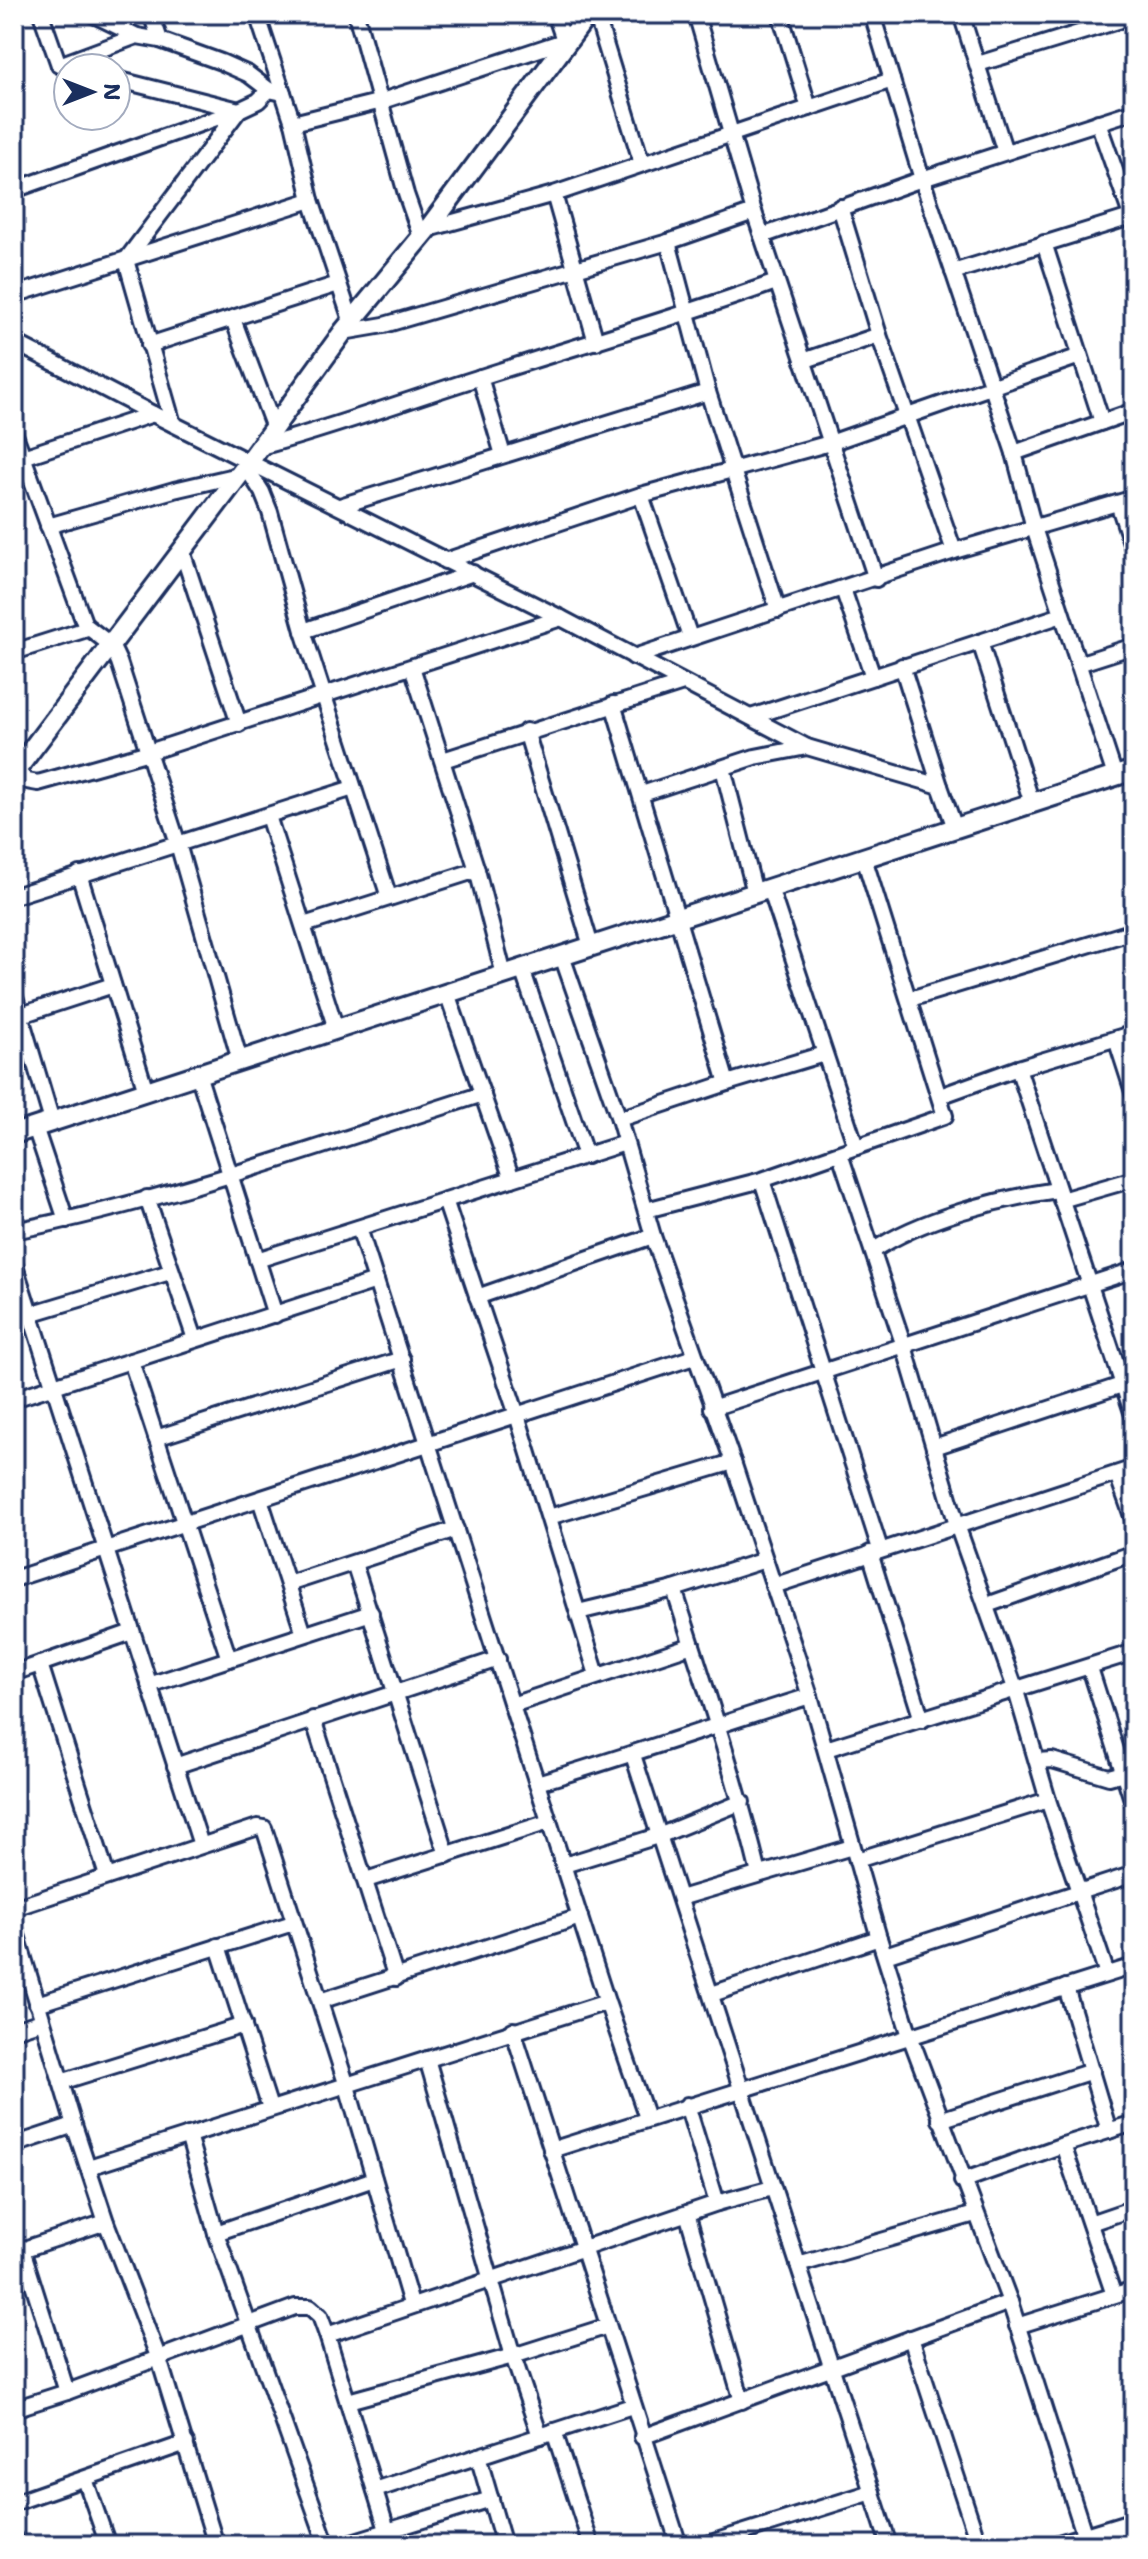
<svg xmlns="http://www.w3.org/2000/svg" width="1148" height="2559" viewBox="0 0 1148 2559" font-family="'Shantell Sans',sans-serif">
<rect width="100%" height="100%" fill="#fff"/>
<filter id="ink" filterUnits="userSpaceOnUse"><feTurbulence type="fractalNoise" baseFrequency=".0125" numOctaves="2"/><feDisplacementMap in="SourceGraphic" scale="16" xChannelSelector="R" yChannelSelector="G"/><feConvolveMatrix kernelMatrix="1 2 1 2 8 2 1 2 1" color-interpolation-filters="sRGB"/></filter>
<g filter="url(#ink)">
<g fill="none" stroke-linecap="round" stroke-linejoin="round">
<defs>
<g id="street">
<polyline points="41,14 59,65 68,67"/>
<polyline points="92,14 137,36 160,40 221,62 248,74 269,90"/>
<polyline points="151,14 160,40"/>
<polyline points="257,14 293,123 311,200 352,323"/>
<polyline points="356,14 406,194 421,237"/>
<polyline points="555,14 566,46"/>
<polyline points="596,14 642,164"/>
<polyline points="696,14 754,212 876,579"/>
<polyline points="780,14 809,108"/>
<polyline points="872,14 922,179 1014,453 1034,528 1115,776"/>
<polyline points="961,14 1005,152"/>
<polyline points="978,64 1134,16"/>
<polyline points="59,65 137,36"/>
<polyline points="116,79 239,110 126,260 173,424"/>
<polyline points="1098,122 1134,224"/>
<polyline points="293,123 382,101 564,41"/>
<polyline points="14,190 239,110 258,101 269,90 283,93"/>
<polyline points="554,194 596,342"/>
<polyline points="840,207 879,335 954,551"/>
<polyline points="428,229 554,194 892,80"/>
<polyline points="762,236 922,179 1134,111"/>
<polyline points="668,242 708,392 778,610"/>
<polyline points="1044,243 1102,422"/>
<polyline points="953,272 1134,216"/>
<polyline points="14,295 311,200"/>
<polyline points="233,319 274,428"/>
<polyline points="343,332 384,325 668,242 754,212"/>
<polyline points="14,342 153,414 561,618 807,747 940,786 955,828"/>
<polyline points="149,345 338,284"/>
<polyline points="803,361 879,335"/>
<polyline points="480,377 503,455"/>
<polyline points="14,432 85,625 111,645 119,662 178,844 240,1061"/>
<path d="M260 447C335 427 407 400 481 377 580 345 679 317 776 282"/>
<polyline points="1014,453 1134,411"/>
<polyline points="14,460 153,414"/>
<polyline points="246,467 262,492 270,512 303,631 389,897"/>
<polyline points="641,495 690,637"/>
<polyline points="1118,503 1134,552"/>
<polyline points="340,506 708,392"/>
<polyline points="48,526 174,490 239,475"/>
<polyline points="182,551 239,724"/>
<polyline points="445,561 641,495 830,443 1080,356"/>
<polyline points="843,589 873,677"/>
<polyline points="303,631 473,573"/>
<polyline points="980,642 1032,803"/>
<polyline points="14,652 87,629"/>
<polyline points="634,657 954,551 1134,498"/>
<polyline points="1078,664 1134,646"/>
<polyline points="902,666 940,786"/>
<polyline points="412,667 477,870 504,975"/>
<polyline points="613,704 727,1083"/>
<polyline points="751,717 1062,615"/>
<polyline points="526,731 591,946"/>
<polyline points="443,760 683,683"/>
<polyline points="723,768 755,893"/>
<polyline points="14,769 27,781 38,783 149,752 561,618"/>
<polyline points="642,794 755,757 807,747"/>
<polyline points="268,816 336,1029"/>
<polyline points="79,874 146,1091"/>
<polyline points="770,888 856,1147"/>
<polyline points="14,896 353,788"/>
<polyline points="304,925 477,870"/>
<polyline points="562,956 619,1119 653,1236 733,1462 810,1696 879,1938 910,2036 1010,2302 1085,2537"/>
<polyline points="522,969 586,1156"/>
<polyline points="447,993 512,1179"/>
<polyline points="14,994 52,1121"/>
<polyline points="910,999 1134,931"/>
<polyline points="15,1017 113,985"/>
<polyline points="1116,1039 1134,1095"/>
<polyline points="1018,1068 1134,1418"/>
<polyline points="198,1074 275,1315"/>
<polyline points="940,1096 1018,1068 1134,1033"/>
<polyline points="619,1119 727,1083 824,1054"/>
<polyline points="35,1127 66,1220"/>
<polyline points="840,1154 904,1346 957,1525 1016,1691 1048,1800 1107,1974"/>
<polyline points="762,1180 880,1549"/>
<polyline points="147,1198 195,1339"/>
<polyline points="445,1200 517,1415 597,1675"/>
<polyline points="1061,1200 1134,1179"/>
<polyline points="646,1210 762,1180 945,1116 864,858"/>
<polyline points="359,1228 607,2002 647,2118"/>
<path d="M14 1231C174 1199 328 1143 483 1094"/>
<path d="M873 1251C919 1219 1001 1198 1057 1190"/>
<polyline points="257,1260 625,1143"/>
<polyline points="14,1263 201,1845"/>
<polyline points="477,1297 653,1236"/>
<polyline points="30,1314 170,1272"/>
<polyline points="131,1361 229,1659"/>
<polyline points="14,1399 376,1281"/>
<polyline points="712,1408 1134,1270"/>
<polyline points="156,1438 402,1359"/>
<polyline points="934,1447 1134,1381"/>
<polyline points="1117,1474 1134,1522"/>
<polyline points="260,1499 304,1634"/>
<polyline points="549,1517 733,1462"/>
<polyline points="870,1553 922,1720"/>
<polyline points="354,1563 447,1855"/>
<polyline points="14,1579 694,1357"/>
<polyline points="288,1584 456,1529"/>
<polyline points="773,1586 1134,1468"/>
<path d="M674 1589C704 1683 736 1778 759 1874"/>
<polyline points="987,1605 1134,1553"/>
<polyline points="578,1612 674,1589 765,1560"/>
<polyline points="40,1664 107,1876"/>
<polyline points="1090,1668 1134,1806"/>
<polyline points="14,1673 132,1632"/>
<polyline points="149,1685 371,1613"/>
<polyline points="512,1705 692,1645"/>
<polyline points="313,1719 396,1978"/>
<polyline points="826,1749 1134,1652"/>
<polyline points="633,1755 889,2545"/>
<polyline points="1037,1761 1052,1760 1109,1777 1134,1770"/>
<polyline points="175,1766 498,1659"/>
<path d="M537 1783C629 1756 719 1724 810 1696"/>
<polyline points="857,1860 1048,1800"/>
<polyline points="564,1865 661,1835 742,1802"/>
<polyline points="366,1880 549,1822"/>
<polyline points="680,1898 852,1847"/>
<polyline points="14,1908 258,1827 264,1828 347,2086 411,2304"/>
<polyline points="14,1925 74,2125 106,2222 159,2359 216,2545"/>
<polyline points="218,1946 270,2108"/>
<polyline points="885,1955 1134,1874"/>
<polyline points="1066,1987 1109,2131"/>
<polyline points="712,1994 879,1938"/>
<polyline points="320,2001 580,1917"/>
<polyline points="37,2004 293,1923"/>
<polyline points="14,2030 42,2021"/>
<polyline points="513,2030 679,2545"/>
<polyline points="427,2059 513,2356 540,2436"/>
<polyline points="61,2082 244,2025"/>
<polyline points="687,2105 717,2203"/>
<polyline points="940,2120 1092,2071"/>
<polyline points="188,2135 216,2233 327,2545"/>
<polyline points="14,2145 74,2125"/>
<polyline points="1063,2145 1114,2295"/>
<polyline points="551,2150 1134,1966"/>
<polyline points="89,2167 607,2002"/>
<polyline points="962,2181 1063,2145 1134,2123"/>
<polyline points="687,2213 742,2401"/>
<polyline points="1090,2223 1134,2208"/>
<polyline points="216,2233 374,2179"/>
<polyline points="22,2249 67,2392"/>
<polyline points="15,2252 106,2222"/>
<polyline points="798,2265 975,2214"/>
<polyline points="1017,2326 1134,2289"/>
<polyline points="327,2335 717,2203 772,2188"/>
<polyline points="911,2338 979,2545"/>
<polyline points="348,2401 513,2356 608,2326"/>
<polyline points="14,2409 67,2392 295,2307 310,2307 320,2316 327,2335 387,2530"/>
<polyline points="554,2431 591,2545"/>
<polyline points="642,2437 1010,2302"/>
<polyline points="478,2456 504,2545"/>
<polyline points="85,2479 108,2545"/>
<polyline points="375,2490 632,2406"/>
<polyline points="14,2503 186,2443"/>
<polyline points="14,2538 16,2545"/>
<polyline points="342,2545 491,2499"/>
<polyline points="704,2545 872,2492"/>
</g>
<g id="secondary">
<polyline points="14,773 249,462 343,332 428,229 588,14"/>
<polyline points="14,1134 1134,770"/>
<polyline points="1059,2545 1134,2522"/>
</g>
</defs>
<!-- street casing -->
<use href="#street" stroke="#1b2f5e" stroke-width="20"/>
<!-- secondary casing -->
<use href="#secondary" stroke="#1b2f5e" stroke-width="24"/>
<!-- street -->
<use href="#street" stroke="#fff" stroke-width="14"/>
<!-- secondary -->
<use href="#secondary" stroke="#fff" stroke-width="18"/>
</g>
</g>
<!-- margin -->
<rect width="1148" height="2559" fill="none" stroke="#fff" stroke-width="48"/>
<rect x="24" y="24" width="1100" height="2511" fill="none" stroke="#1b2f5e" stroke-width="3" filter="url(#ink)"/>
<!-- north arrow -->
<g transform="translate(92 92) rotate(90)"><circle r="38" fill="#ffffff" stroke="#a4acbf" stroke-width="2"/>
<path d="M0-6L14 30L0 20L-14 30Z" fill="#1b2f5e"/>
<text y="-12" font-size="22" font-weight="bold" text-anchor="middle" fill="#1b2f5e">N</text>
</g>
</svg>
